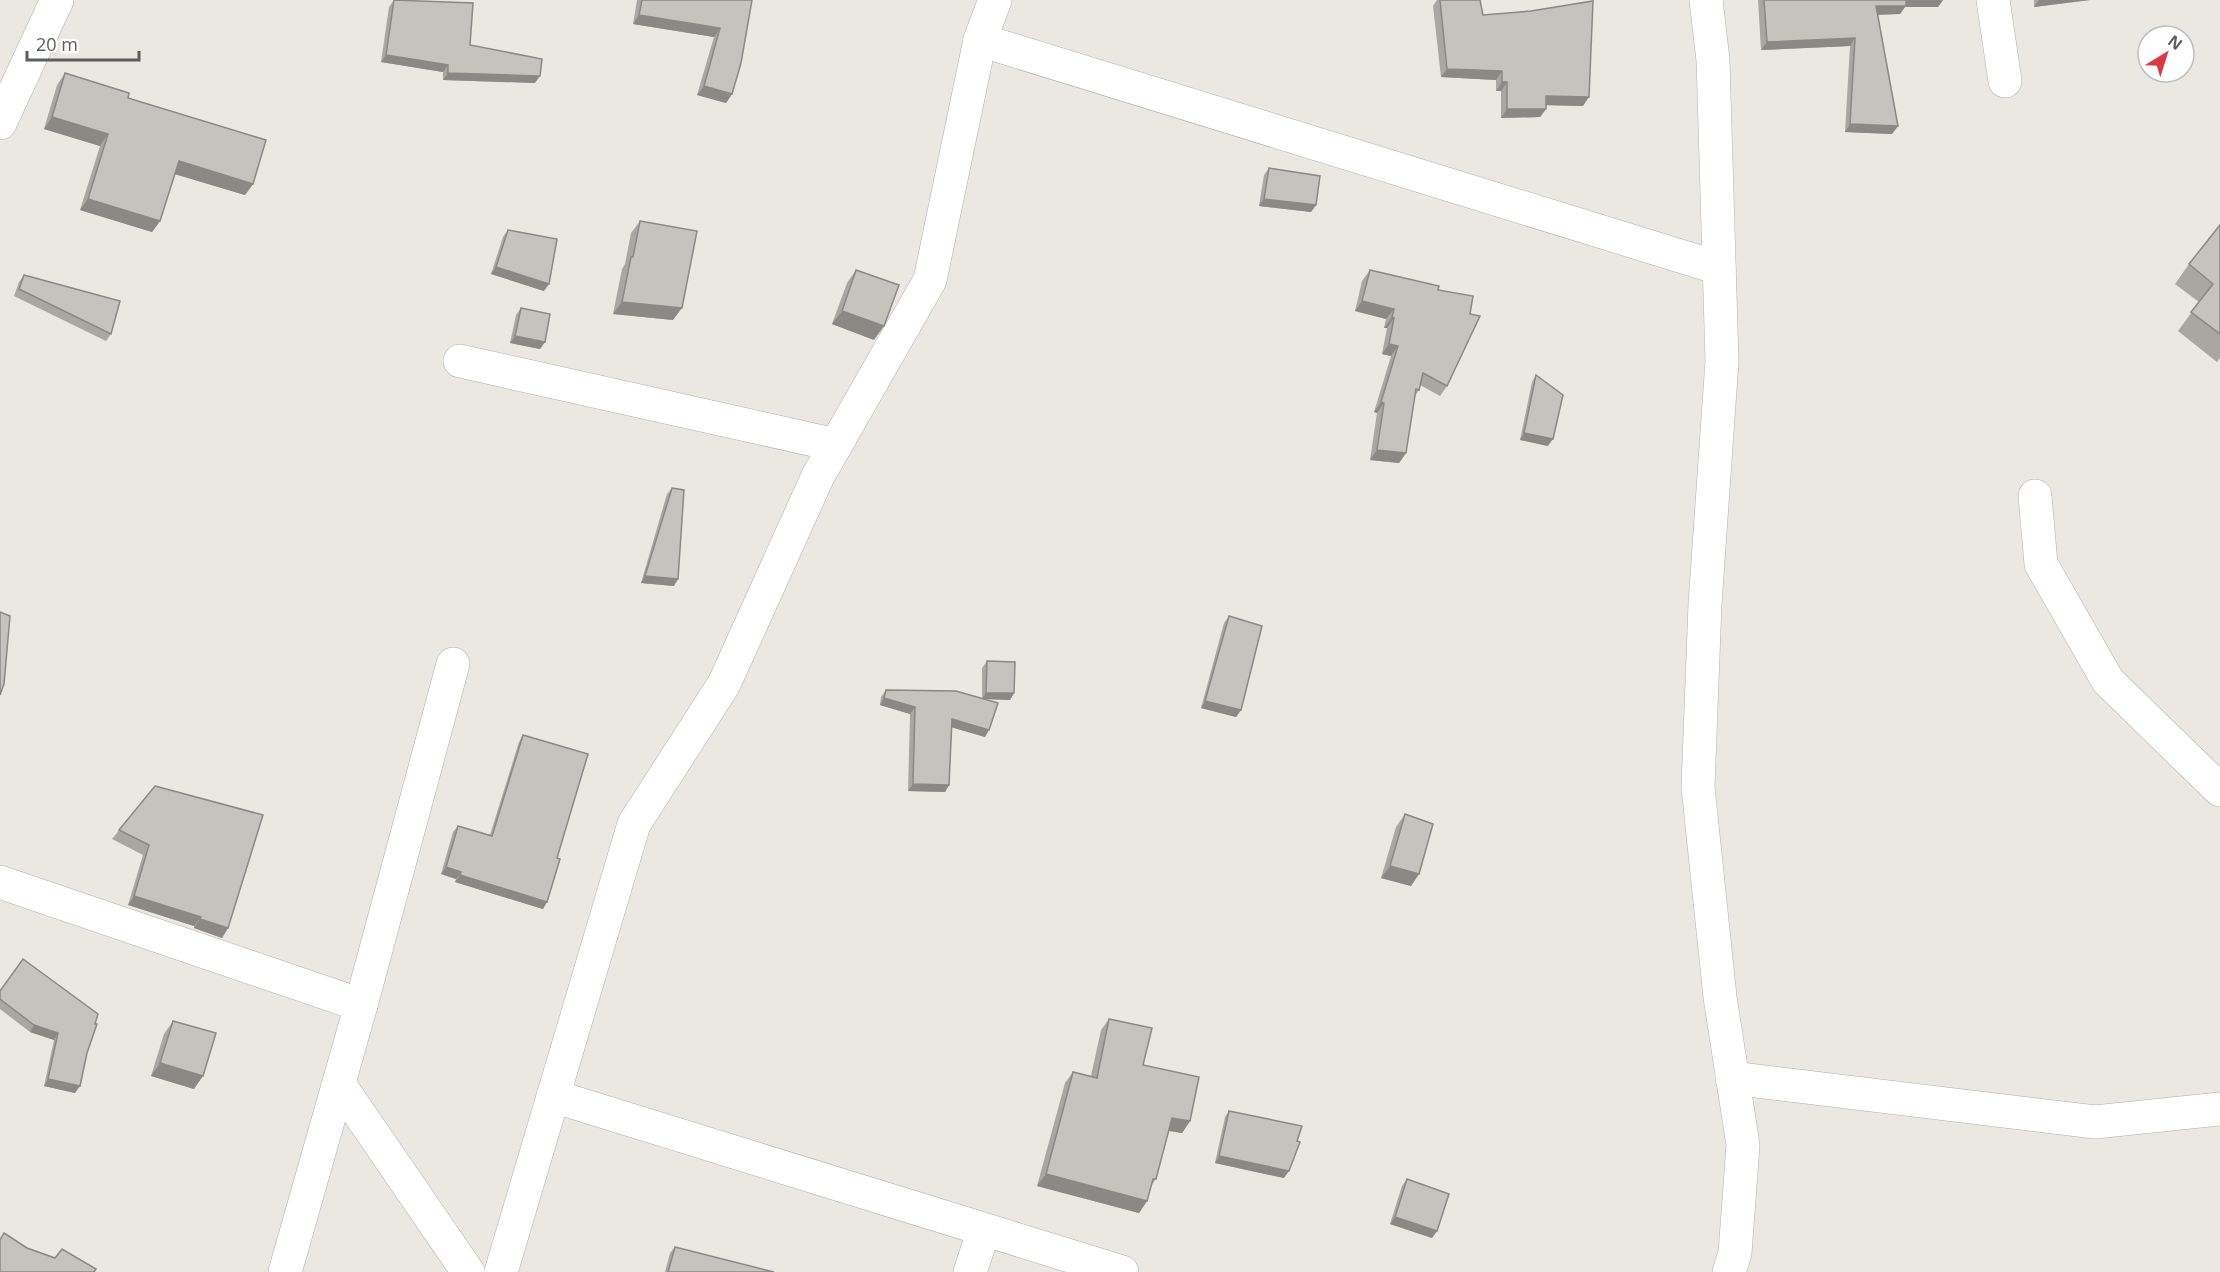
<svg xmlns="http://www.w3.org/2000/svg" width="2220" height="1272" viewBox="0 0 2220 1272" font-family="'Open Sans',sans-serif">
<rect width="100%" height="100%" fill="#ebe7e1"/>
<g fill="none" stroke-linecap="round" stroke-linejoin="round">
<defs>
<g id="street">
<polyline points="1993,0 2005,81"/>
<polyline points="980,40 1719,268"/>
<polyline points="0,123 57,0"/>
<polyline points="460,361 836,445"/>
<polyline points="2035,496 2041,564 2108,681 2220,790"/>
<polyline points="0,882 361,1005"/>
<polyline points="1732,1078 2095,1122 2220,1109"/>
<polyline points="339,1084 468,1272"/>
<polyline points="553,1096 1122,1272"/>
<polyline points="285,1272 361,1005 453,664"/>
<polyline points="501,1272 634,824 724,684 818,476 930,280 980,40 995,0"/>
<polyline points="970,1272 984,1230"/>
</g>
<polyline id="secondary" points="1706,0 1713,60 1722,361 1705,604 1698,787 1720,997 1743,1145 1735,1253 1729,1272"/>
</defs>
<!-- street casing -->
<use href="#street" stroke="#adb0b2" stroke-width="34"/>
<!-- secondary casing -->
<use href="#secondary" stroke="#aeb2b5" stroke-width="34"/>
<!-- street -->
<use href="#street" stroke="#fff" stroke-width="33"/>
<!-- secondary -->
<use href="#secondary" stroke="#fff" stroke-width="33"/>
</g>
<!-- wall -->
<g fill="#aaa7a3">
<polygon points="394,0 470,45 535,83 443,80 443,72 381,62 389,7"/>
<polygon points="637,0 752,0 732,94 726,103 697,95 714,37 633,24"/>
<polygon points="1437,0 1480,0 1483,15 1583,106 1546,105 1546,109 1540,117 1501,118 1501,91 1496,91 1496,80 1441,77 1433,6"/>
<polygon points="1758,0 1943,0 1938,7 1905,7 1900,14 1878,15 1898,126 1892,134 1845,132 1850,46 1761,50"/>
<polygon points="2034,0 2090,0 2034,7"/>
<polygon points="65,73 128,98 253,184 245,195 175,174 160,221 152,232 80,210 100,146 44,129 57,85"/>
<polygon points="1269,168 1316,205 1311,212 1259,206 1264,175"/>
<polygon points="640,221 673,320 613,314 622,269 625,264 631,233"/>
<polygon points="2220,225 2220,358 2217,362 2178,331 2199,302 2175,284 2189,264"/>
<polygon points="508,230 544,291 491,274 503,237"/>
<polygon points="856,270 874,340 832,324 847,283"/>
<polygon points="1370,270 1438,290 1447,386 1440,396 1420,385 1419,390 1415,396 1406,453 1399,463 1370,460 1377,413 1374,412 1391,356 1382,354 1387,328 1384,328 1386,319 1355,311 1362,281"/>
<polygon points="24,275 111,334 106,341 14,296 19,282"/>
<polygon points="521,308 545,342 540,349 510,343 516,315"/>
<polygon points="1536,375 1548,446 1520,440 1532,382"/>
<polygon points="672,488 674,586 641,583 667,494"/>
<polygon points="1229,616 1241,710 1236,717 1201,708 1224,623"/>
<polygon points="987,661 1014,693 1010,700 986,699 985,737 952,727 949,785 945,792 908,791 910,714 880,705 881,697 886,690 982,698 982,668"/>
<polygon points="523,735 557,858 543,909 455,882 456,879 441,874 453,832 458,826 490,835 519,742"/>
<polygon points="155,786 228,928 222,938 194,928 194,926 128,905 143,855 112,839"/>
<polygon points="1405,814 1419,874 1411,886 1381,878 1396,827"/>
<polygon points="0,991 87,1053 75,1093 44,1086 54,1040 30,1032 0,1009"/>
<polygon points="1109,1019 1143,1065 1190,1121 1182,1133 1169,1131 1156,1179 1151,1186 1147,1201 1139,1213 1037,1186 1065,1083 1073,1072 1091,1076 1101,1030"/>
<polygon points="173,1021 194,1089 151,1076 164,1034"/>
<polygon points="1229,1111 1284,1178 1215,1163 1225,1117"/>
<polygon points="1407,1179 1437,1231 1432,1238 1390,1224 1402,1186"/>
<polygon points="675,1247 774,1272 665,1272 670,1253"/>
</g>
<!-- shaded-wall -->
<g fill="#8b8885">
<polygon points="1905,0 1943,0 1938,7 1905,7 1900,14 1870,15 1876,6"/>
<polygon points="2039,0 2090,0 2034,7"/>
<polygon points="639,15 720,28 714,37 633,24"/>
<polygon points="1855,38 1850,46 1761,50 1767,42"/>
<polygon points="386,55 448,65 443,72 381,62"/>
<polygon points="1447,69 1502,71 1496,80 1441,77"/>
<polygon points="448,73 540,76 535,83 443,80"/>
<polygon points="1502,82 1507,82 1501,91 1496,91"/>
<polygon points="704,86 732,94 726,103 697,95"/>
<polygon points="1546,96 1589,97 1583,106 1540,105"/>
<polygon points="1507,109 1546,109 1540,117 1501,118"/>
<polygon points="52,117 108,134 100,146 44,129"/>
<polygon points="1850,124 1898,126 1892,134 1845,132"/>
<polygon points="179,161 253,184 245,195 171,173"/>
<polygon points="88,199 160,221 152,232 80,210"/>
<polygon points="1264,199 1316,205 1311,212 1259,206"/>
<polygon points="496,267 549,284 544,291 491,274"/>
<polygon points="1362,301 1394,309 1386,319 1355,311"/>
<polygon points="622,302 682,308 673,320 613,314"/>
<polygon points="842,311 884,326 874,340 832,324"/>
<polygon points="1392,317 1394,318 1387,328 1384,328"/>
<polygon points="515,336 545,342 540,349 510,343"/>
<polygon points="1389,344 1398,346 1391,356 1382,354"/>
<polygon points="1381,402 1384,403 1377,413 1374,412"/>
<polygon points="1524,433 1553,439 1548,446 1520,440"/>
<polygon points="1377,450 1406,453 1399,463 1370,460"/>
<polygon points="645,576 678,579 674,586 641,583"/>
<polygon points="986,693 1014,693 1010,700 982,699"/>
<polygon points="884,698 915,707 910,714 880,705"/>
<polygon points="1205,701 1241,710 1236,717 1201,708"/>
<polygon points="952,719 989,730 985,737 947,726"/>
<polygon points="913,784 949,785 945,792 908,791"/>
<polygon points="1390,866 1419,874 1411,886 1381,878"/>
<polygon points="446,867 461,872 456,879 441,874"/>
<polygon points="460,875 547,902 543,909 455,882"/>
<polygon points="134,896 201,917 194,926 128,905"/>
<polygon points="200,919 228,928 222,938 194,928"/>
<polygon points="34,1025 58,1033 54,1040 30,1032"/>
<polygon points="160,1063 203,1076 194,1089 151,1076"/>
<polygon points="48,1079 80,1086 75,1093 44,1086"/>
<polygon points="1172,1118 1190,1121 1182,1133 1164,1130"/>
<polygon points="1219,1156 1289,1171 1284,1178 1215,1163"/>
<polygon points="1046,1174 1147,1201 1139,1213 1037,1186"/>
<polygon points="1395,1217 1437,1231 1432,1238 1390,1224"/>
</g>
<!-- building -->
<g fill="#c6c2be" stroke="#8b8885" stroke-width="1.5">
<polygon points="394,0 473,3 470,45 542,59 540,76 448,73 448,65 386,55"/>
<polygon points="642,0 752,0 741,63 732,94 704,86 720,28 639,15"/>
<polygon points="1440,0 1480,0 1483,15 1531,11 1593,1 1589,97 1546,96 1546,109 1507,109 1507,82 1502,82 1502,71 1447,69"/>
<polygon points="1764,0 1906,0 1906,6 1876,6 1898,126 1850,124 1855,38 1767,42"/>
<polygon points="65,73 129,93 128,98 266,140 253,184 179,161 160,221 88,199 108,134 52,117"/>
<polygon points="1269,168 1320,176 1316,205 1264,199"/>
<polygon points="640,221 697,231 682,308 622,302 631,257 633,257"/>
<polygon points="2220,225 2220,334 2191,312 2213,284 2189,264"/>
<polygon points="508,230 557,239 549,284 496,267"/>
<polygon points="856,270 899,285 884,326 842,311"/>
<polygon points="1370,270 1439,286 1438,290 1473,296 1470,314 1480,316 1447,386 1423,373 1419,390 1416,389 1406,453 1377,450 1384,403 1381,402 1398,346 1389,344 1394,318 1392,317 1394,309 1362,301"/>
<polygon points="24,275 120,301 111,334 19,289"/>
<polygon points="521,308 550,314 545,342 515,336"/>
<polygon points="1536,375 1563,395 1553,439 1524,433"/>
<polygon points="672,488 684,490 678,579 645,576"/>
<polygon points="0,612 10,616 4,684 0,695"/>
<polygon points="1229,616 1262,626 1241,710 1205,701"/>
<polygon points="987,661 1015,662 1014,693 986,693"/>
<polygon points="886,690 956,691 998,703 989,730 952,719 949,785 913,784 915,707 884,698"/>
<polygon points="523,735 588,754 557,858 560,859 547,902 460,875 461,872 446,867 458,826 492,836"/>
<polygon points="155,786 263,815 228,928 200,919 201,917 134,896 149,845 119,830"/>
<polygon points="1405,814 1433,824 1419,874 1390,866"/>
<polygon points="23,959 98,1014 95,1024 97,1024 87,1053 80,1086 48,1079 58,1033 34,1025 0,999 0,991"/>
<polygon points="1109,1019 1152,1028 1143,1065 1199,1077 1190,1121 1172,1118 1156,1179 1153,1179 1147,1201 1046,1174 1073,1072 1097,1078"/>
<polygon points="173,1021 216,1033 203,1076 160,1063"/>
<polygon points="1229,1111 1302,1126 1297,1141 1300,1142 1289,1171 1219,1156"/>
<polygon points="1407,1179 1449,1194 1437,1231 1395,1217"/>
<polygon points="4,1233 27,1248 55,1258 62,1249 96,1269 94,1272 0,1272 0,1240"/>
<polygon points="675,1247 774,1272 668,1272"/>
</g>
<!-- north arrow -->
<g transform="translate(2166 54) rotate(38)"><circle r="28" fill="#ffffff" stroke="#bdbfbf" stroke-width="1.5"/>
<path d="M0-4.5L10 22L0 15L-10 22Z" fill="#d83a4a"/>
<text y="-9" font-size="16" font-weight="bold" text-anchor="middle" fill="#5a5e60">N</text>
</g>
<!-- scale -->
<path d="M27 51v9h112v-9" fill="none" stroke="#5a5e60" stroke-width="3"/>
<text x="36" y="51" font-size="18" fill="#5a5e60" stroke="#ffffff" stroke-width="4.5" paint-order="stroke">20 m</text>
</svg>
